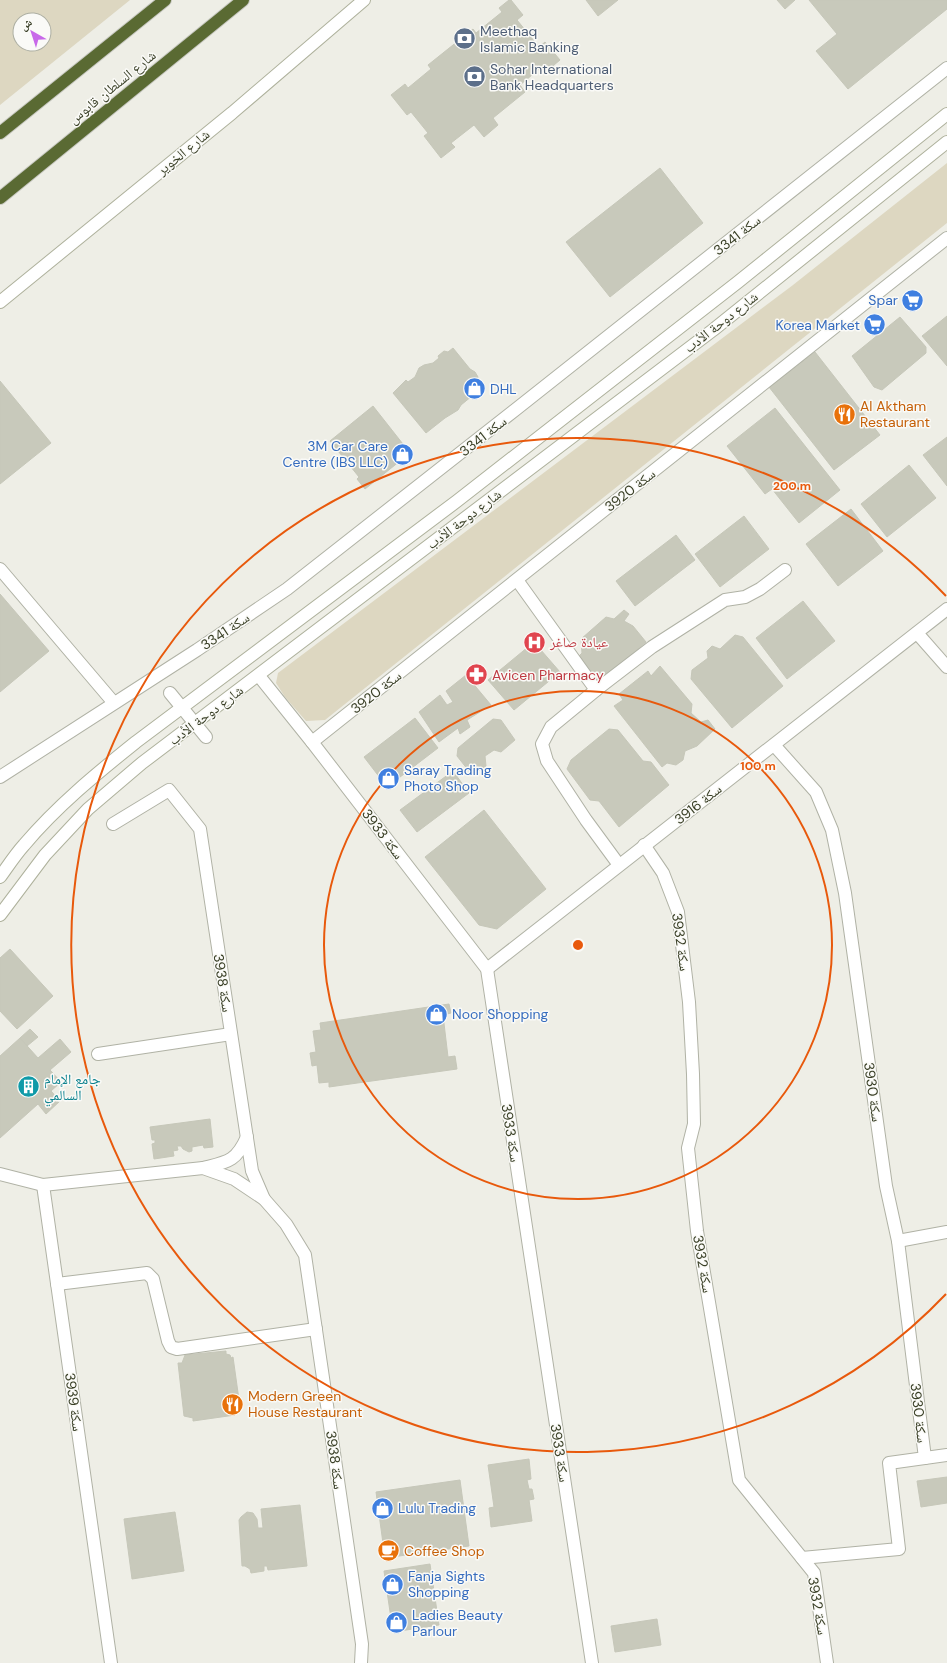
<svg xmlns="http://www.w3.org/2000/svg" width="947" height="1663" viewBox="0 0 947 1663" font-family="'DM Sans','Noto Naskh Arabic',sans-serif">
<rect width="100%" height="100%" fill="#eeeee6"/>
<!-- green -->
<g fill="#ddd7c1" fill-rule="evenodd">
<path d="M0 0H130L0 105ZM20 20H44V44H20Z"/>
<polygon points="947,163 947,223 325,720 306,721 285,697 276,683 278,673 793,285"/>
</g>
<!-- building -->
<g fill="#c8c9bb" stroke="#c6c7b9">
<polygon points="509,0 511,0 523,15 517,20 539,47 545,42 560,60 548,70 544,65 520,85 525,92 493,118 498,125 484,137 474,125 451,143 455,147 441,158 424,136 428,133 411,112 407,115 391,95 405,84 408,88 431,69 428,65 473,29 476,33 502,12 499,8"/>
<polygon points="586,0 618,0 598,16"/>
<polygon points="777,0 795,0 785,9"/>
<polygon points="809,0 947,0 947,9 848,89 816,51 837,34"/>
<polygon points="660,168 703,223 610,297 566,242"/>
<polygon points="947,316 947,366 922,336"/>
<polygon points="900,317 926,347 926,353 882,390 874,387 852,356"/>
<polygon points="453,348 470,369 475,372 478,377 477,380 483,387 461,405 458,410 445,418 426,433 393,393 406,380 408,382 415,377 419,368 424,365 433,363 439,358 438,356 444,351 448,352"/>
<polygon points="815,352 880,435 834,470 769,387"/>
<polygon points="0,381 51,443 0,484"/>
<polygon points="373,406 410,453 365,489 357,479 359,477 330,441"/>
<polygon points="775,408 840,490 799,523 772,489 765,494 727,446"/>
<polygon points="947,437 947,486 923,455"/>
<polygon points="909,465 936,498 887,537 861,504"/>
<polygon points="851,509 883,551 838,586 806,544"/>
<polygon points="744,516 769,549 720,587 695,554"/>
<polygon points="676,535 695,560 635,606 616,581"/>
<polygon points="0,594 49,651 0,692"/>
<polygon points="803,601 835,641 787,679 756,638"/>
<polygon points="624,610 629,614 624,621 633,626 646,642 599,683 577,658 582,653 581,639 606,617 614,619"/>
<polygon points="735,635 743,637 783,686 732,728 691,679 692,670 708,658 707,651 712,646 720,649"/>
<polygon points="534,642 560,672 514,710 488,680"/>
<polygon points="660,666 692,704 691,713 701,722 708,720 715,729 697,746 685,751 683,760 676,765 667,763 662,767 614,706 623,700 619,694 648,671 651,676"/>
<polygon points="466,675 491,705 467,720 470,727 460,734 458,728 439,742 419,712 440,695 447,705 453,702 446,691"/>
<polygon points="415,718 438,748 387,787 364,757"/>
<polygon points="493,719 501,720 515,740 501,752 494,750 485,756 486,766 472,775 457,756 458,748"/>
<polygon points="609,729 618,730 643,761 651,762 669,785 619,827 599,801 590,800 567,769 571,760"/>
<polygon points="453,771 469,793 417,832 400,810"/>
<polygon points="484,810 546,889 497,929 479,925 425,857"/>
<polygon points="10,949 53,996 17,1029 0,1011 0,958"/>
<polygon points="449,1004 451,1013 443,1015 448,1057 455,1056 457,1069 329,1087 329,1082 319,1083 317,1065 312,1066 310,1053 316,1052 313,1031 321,1030 320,1023"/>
<polygon points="30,1029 38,1037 27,1046 20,1038"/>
<polygon points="20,1038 38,1058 60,1039 71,1052 50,1070 61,1082 51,1091 60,1101 46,1114 38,1104 0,1138 0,1056"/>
<polygon points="210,1119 213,1147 204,1148 203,1145 192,1147 192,1151 189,1152 183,1149 181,1146 177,1146 178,1150 173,1151 174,1156 154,1159 152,1144 155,1143 155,1140 152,1140 150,1127"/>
<polygon points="226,1351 226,1354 230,1355 231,1358 233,1357 240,1407 237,1408 237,1411 234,1411 235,1415 193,1421 193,1418 184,1416 178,1363 182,1363 185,1355"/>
<polygon points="529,1459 531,1479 527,1480 529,1489 532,1489 534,1499 529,1500 532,1521 491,1527 489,1508 494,1507 488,1465"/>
<polygon points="947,1477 947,1503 921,1507 917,1481"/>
<polygon points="460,1480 469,1546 385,1558 376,1492"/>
<polygon points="300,1505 307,1566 268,1570 267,1566 264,1566 264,1571 251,1573 250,1569 245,1566 242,1566 239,1520 241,1517 247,1512 253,1513 257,1519 258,1528 263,1528 261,1509"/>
<polygon points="175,1512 184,1571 132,1579 124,1519"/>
<polygon points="430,1564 439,1625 393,1632 384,1571"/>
<polygon points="657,1619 661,1645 615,1652 611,1626"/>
</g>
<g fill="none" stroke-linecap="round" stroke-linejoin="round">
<defs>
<g id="street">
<polyline points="0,569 114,703"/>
<polyline points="517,580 596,690 551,727 542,744 547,761 586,820 619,865"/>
<polyline points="917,633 947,667"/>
<polyline points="259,676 312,742 487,969 592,1663"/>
<polyline points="596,690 652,647 725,600 745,597 760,589 785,570"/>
<polyline points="170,693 206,737"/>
<polyline points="312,742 947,238"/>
<polyline points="774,745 816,792 832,830 845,893 886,1186 898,1241 925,1458"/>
<polyline points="0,777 197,650 287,589 515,410 947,68"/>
<polyline points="113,824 169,790 200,829 252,1171 264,1199"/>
<polyline points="644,845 663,873 678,912 689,1002 693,1074 694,1124 688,1148 697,1231 739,1480 814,1573 827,1663"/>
<polyline points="487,969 947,609"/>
<polyline points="98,1054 231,1034"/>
<path d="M203 1168C227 1162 236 1162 247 1137"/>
<polyline points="0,1174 43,1185 203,1168 234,1179 264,1199 286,1224 305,1255 362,1644 361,1663"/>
<polyline points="43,1185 111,1663"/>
<polyline points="898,1241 947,1232"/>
<polyline points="57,1284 147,1273 153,1279 168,1341 171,1347 177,1349 316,1329"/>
<polyline points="802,1558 899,1549 889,1463 947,1455"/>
</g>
<g id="secondary">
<polyline points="0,302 232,113 364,0"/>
<path d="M0 877C8 866 15 855 24 845 57 806 96 774 136 742L457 501 552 427 738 282 947 114"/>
<polyline points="0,915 45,855 88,809 142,763 713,330 947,142"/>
</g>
<g id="highway">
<polyline points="0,133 165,0"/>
<polyline points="0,198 243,0"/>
</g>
</defs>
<!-- street casing -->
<use href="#street" stroke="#b0b2a5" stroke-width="14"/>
<!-- secondary casing -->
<use href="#secondary" stroke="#aeb19c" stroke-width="14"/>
<!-- highway casing -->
<use href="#highway" stroke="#c8c9c2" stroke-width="14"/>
<!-- street -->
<use href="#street" stroke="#fff" stroke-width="12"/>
<!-- secondary -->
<use href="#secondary" stroke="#fff" stroke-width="12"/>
<!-- highway -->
<use href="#highway" stroke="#5a6a33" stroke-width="12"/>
</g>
<!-- distance rings -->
<g fill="none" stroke="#e8590c" stroke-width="2">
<circle cx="578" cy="945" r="254"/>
<path d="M946 1294A507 507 0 1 1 946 596"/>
</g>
<!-- icons -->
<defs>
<symbol id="bank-disc" viewBox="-11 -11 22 22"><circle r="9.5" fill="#5c6f8a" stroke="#fafaf7"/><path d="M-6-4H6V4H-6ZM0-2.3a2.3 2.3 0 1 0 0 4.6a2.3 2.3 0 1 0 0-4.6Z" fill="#fff"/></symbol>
<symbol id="supermarket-disc" viewBox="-11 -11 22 22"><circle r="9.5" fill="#3f7fe0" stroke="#fafaf7"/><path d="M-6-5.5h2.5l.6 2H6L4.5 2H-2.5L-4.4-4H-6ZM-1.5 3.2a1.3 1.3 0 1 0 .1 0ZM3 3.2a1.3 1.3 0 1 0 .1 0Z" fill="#fff"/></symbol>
<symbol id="shop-disc" viewBox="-11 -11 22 22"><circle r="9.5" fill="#3f7fe0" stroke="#fafaf7"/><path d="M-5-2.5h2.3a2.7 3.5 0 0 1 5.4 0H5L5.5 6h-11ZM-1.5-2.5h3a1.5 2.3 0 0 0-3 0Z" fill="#fff"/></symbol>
<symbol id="restaurant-disc" viewBox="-11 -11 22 22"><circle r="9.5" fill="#e8710a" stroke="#fafaf7"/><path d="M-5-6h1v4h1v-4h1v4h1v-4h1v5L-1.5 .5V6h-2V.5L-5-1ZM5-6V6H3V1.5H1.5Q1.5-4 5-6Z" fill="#fff"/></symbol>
<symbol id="hospital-disc" viewBox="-11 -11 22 22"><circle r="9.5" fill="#e0444e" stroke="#fafaf7"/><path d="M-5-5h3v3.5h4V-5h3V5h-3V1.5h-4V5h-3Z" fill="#fff"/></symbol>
<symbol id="pharmacy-disc" viewBox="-11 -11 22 22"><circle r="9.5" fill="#e0444e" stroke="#fafaf7"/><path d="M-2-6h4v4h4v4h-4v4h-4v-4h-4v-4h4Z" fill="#fff"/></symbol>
<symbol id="building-disc" viewBox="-11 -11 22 22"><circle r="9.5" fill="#0f9aa8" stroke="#fafaf7"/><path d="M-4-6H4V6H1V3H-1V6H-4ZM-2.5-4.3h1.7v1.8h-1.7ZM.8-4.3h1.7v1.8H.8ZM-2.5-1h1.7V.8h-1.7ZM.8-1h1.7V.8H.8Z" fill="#fff"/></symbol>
<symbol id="cafe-disc" viewBox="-11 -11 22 22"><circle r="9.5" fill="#e8710a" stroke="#fafaf7"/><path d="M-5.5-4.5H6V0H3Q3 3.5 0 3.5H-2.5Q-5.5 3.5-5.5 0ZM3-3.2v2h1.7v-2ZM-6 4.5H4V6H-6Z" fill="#fff"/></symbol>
</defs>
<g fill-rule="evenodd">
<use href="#bank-disc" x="452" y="26" width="25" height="25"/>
<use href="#bank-disc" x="462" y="64" width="25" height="25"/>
<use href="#supermarket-disc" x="900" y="288" width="25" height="25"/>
<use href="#supermarket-disc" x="862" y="312" width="25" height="25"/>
<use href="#shop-disc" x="462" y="376" width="25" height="25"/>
<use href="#restaurant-disc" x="832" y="402" width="25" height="25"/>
<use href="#shop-disc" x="390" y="442" width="25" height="25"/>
<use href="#hospital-disc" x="522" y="630" width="25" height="25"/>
<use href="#pharmacy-disc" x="464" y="662" width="25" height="25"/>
<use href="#shop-disc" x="376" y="766" width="25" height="25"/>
<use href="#shop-disc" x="424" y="1002" width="25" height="25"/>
<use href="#building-disc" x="16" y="1074" width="25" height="25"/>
<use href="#restaurant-disc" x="220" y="1392" width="25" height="25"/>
<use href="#shop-disc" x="370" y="1496" width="25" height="25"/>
<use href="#cafe-disc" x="376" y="1538" width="25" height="25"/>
<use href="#shop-disc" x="380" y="1572" width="25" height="25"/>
<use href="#shop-disc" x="384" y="1610" width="25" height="25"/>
</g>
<g text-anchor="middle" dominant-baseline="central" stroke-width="3" stroke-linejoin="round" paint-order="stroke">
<!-- service labels -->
<g font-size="14" fill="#4e5e75" stroke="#fafaf7" text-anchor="start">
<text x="480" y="31">Meethaq<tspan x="480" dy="16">Islamic Banking</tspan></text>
<text x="490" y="69">Sohar International<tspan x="490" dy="16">Bank Headquarters</tspan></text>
</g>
<!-- street labels -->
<g font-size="14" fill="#393f26" stroke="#fafaf7">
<text transform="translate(112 87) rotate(-39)">شارع السلطان قابوس</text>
<text transform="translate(183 152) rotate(-39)">شارع الخوير</text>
<text transform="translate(737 235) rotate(-38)">سكة 3341</text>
<text transform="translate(721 322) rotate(-38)">شارع دوحة الأدب</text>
<text transform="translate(483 436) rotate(-38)">سكة 3341</text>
<text transform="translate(630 490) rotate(-38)">سكة 3920</text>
<text transform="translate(464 519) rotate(-37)">شارع دوحة الأدب</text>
<text transform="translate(225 631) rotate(-34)">سكة 3341</text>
<text transform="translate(376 692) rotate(-38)">سكة 3920</text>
<text transform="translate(206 715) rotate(-37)">شارع دوحة الأدب</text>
<text transform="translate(698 804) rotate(-38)">سكة 3916</text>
<text transform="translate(383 834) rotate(53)">سكة 3933</text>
<text transform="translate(681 942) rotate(82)">سكة 3932</text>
<text transform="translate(223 983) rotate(81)">سكة 3938</text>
<text transform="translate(873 1092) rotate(82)">سكة 3930</text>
<text transform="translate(511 1133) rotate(81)">سكة 3933</text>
<text transform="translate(703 1264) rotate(80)">سكة 3932</text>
<text transform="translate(74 1402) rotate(82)">سكة 3939</text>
<text transform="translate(919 1413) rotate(83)">سكة 3930</text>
<text transform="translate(560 1453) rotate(81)">سكة 3933</text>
<text transform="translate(335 1460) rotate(82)">سكة 3938</text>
<text transform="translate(818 1606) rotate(80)">سكة 3932</text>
</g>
<!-- shop labels -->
<g font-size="14" fill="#366cbe" stroke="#fafaf7" text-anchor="start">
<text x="898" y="300" text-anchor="end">Spar</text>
<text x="860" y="325" text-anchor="end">Korea Market</text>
<text x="490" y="389">DHL</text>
<text x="388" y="446" text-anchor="end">3M Car Care<tspan x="388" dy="16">Centre (IBS LLC)</tspan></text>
<text x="404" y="770">Saray Trading<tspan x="404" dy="16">Photo Shop</tspan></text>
<text x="452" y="1014">Noor Shopping</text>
<text x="398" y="1508">Lulu Trading</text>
<text x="408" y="1576">Fanja Sights<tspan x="408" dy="16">Shopping</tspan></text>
<text x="412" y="1615">Ladies Beauty<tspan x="412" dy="16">Parlour</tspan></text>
</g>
<!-- food labels -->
<g font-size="14" fill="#c56008" stroke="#fafaf7" text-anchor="start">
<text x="860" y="406">Al Aktham<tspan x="860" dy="16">Restaurant</tspan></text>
<text x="248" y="1396">Modern Green<tspan x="248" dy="16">House Restaurant</tspan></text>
<text x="404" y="1551">Coffee Shop</text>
</g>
<!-- health labels -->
<g font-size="14" fill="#be3a42" stroke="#fafaf7" text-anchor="start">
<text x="550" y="642">عيادة صاغر</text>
<text x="492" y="675">Avicen Pharmacy</text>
</g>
<!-- culture labels -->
<g font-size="14" fill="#0d838f" stroke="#fafaf7" text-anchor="start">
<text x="44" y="1079">جامع الإمام<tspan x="44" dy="16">السالمي</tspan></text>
</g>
</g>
<circle cx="578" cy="945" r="6" fill="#e8590c" stroke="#fafaf7" stroke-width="2"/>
<g font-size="12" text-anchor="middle" font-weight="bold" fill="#e8590c" stroke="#fafaf7" stroke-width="3" stroke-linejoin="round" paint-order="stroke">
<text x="792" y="490">200 m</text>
<text x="758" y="770">100 m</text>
</g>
<!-- north arrow -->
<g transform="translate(32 32) rotate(321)"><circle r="19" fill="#fafaf7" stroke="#adafa3"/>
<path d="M0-3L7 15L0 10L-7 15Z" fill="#c869e9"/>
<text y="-6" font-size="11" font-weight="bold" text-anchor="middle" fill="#393f26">ش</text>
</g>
</svg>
